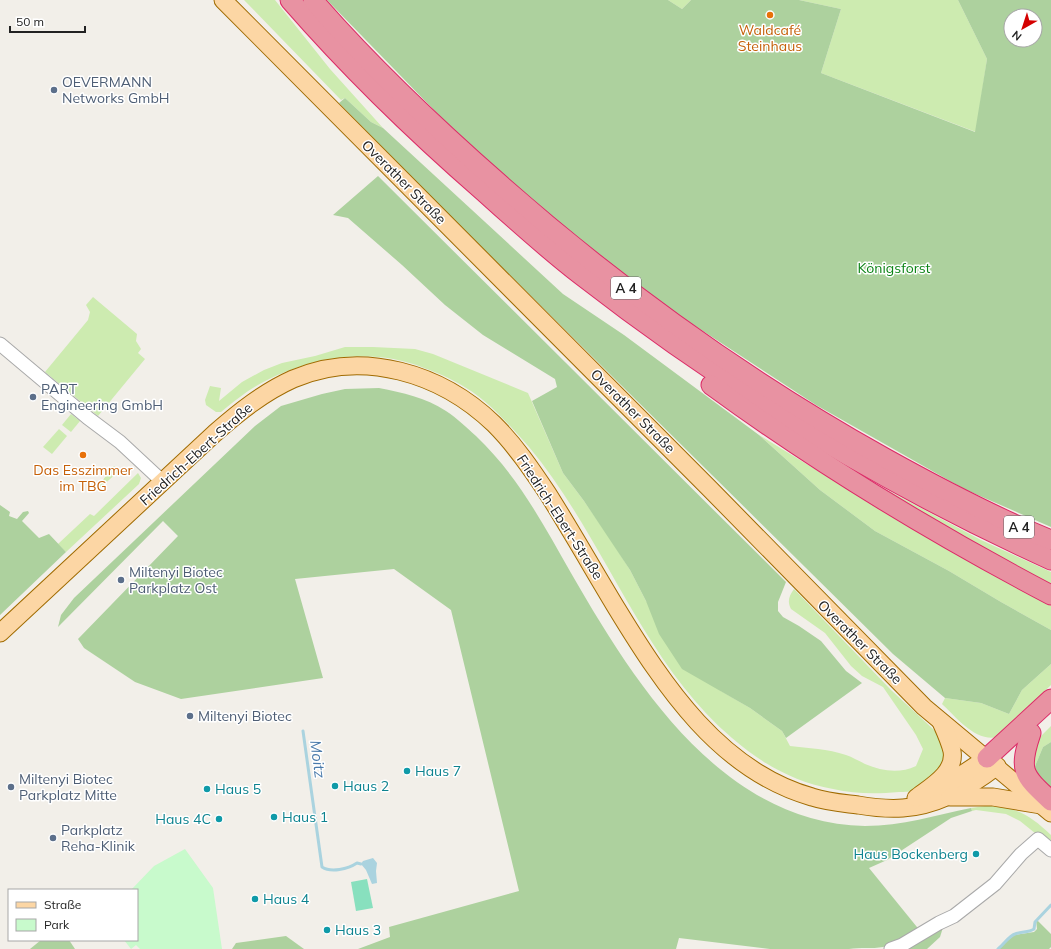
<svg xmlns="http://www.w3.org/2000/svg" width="1051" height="949" viewBox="0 0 1051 949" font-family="Mulish,sans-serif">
<rect width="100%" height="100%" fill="#f2efe9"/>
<!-- grass -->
<g fill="#cdebb0">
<polygon points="244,0 275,0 330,69 383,128 371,122 345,98 341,100"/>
<polygon points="668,0 691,0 682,9"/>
<polygon points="799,0 958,0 987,59 976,132 821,73 841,9"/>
<polygon points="93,297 137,334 136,341 141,349 138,353 145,359 98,416 45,372 88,320 90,312 86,305"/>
<path d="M345 347H373L415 349 433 354 528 393 563 473 584 501 611 540 630 570 646 601 721 691 750 708 782 731 790 746C808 748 828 749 846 755 852 757 859 761 865 764 882 771 899 774 916 766L923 749 916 735 883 687 862 676 851 666 825 633 791 609C787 601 789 596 794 589L891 690 947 742V765C940 771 925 786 918 789 912 792 904 792 899 792 876 794 855 794 833 789 794 782 762 764 732 738 641 660 605 538 529 447 511 427 493 406 471 391 456 381 441 374 424 368 379 350 330 354 285 372 269 378 253 387 240 397 233 402 227 407 221 412H216L206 405 205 400 210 386 221 388 219 401 242 382 264 370 282 363 315 356Z"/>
<polygon points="71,414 80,421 71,432 62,425"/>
<polygon points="59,429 67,436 52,454 43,447"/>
<polygon points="759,435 911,528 1051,603 1051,630 1001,602 949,571 875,531 820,490"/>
<polygon points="114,466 119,471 100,488 98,486"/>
<polygon points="138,473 141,478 139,484 66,552 58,544 90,514 94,516"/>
<polygon points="857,474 981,540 1051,572 1051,590"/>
<path d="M1051 664V685L998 737C975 742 957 718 942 704L945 698 981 703 1009 714 1022 690Z"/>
<polygon points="1051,726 1051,742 1043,747 1033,771 1029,763 1036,741"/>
<path d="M985 806C1015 806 1030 815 1051 835V846L1020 821 1006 814 976 810 972 811 971 808Z"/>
</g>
<!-- forest -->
<g fill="#add19e" fill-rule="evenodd">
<path d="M327 0H668L682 9 691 0H799L841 9 821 73 975 132 987 59 958 0H1051V527L964 489 816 405 677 314 577 239 468 145ZM1011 16H1035V40H1011Z"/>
<polygon points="345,98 371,122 383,128 563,294 624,335 759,435 820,490 875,531 949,571 1001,602 1051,630 1051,664 1022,690 1009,714 981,703 945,698 893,654 440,206 339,103"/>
<polygon points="378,176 786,582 778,602 778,611 783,617 799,626 821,641 846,671 862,683 786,738 782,731 750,708 682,669 659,634 646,601 630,570 584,501 563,473 532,401 557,387 555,379 483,335 445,305 402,265 348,218 333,215"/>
<path d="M379 388C403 393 425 397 446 411 457 418 467 428 476 436 518 476 543 524 571 573 635 684 722 823 865 826 902 826 936 815 971 808L972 811 951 818 887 860 869 868 921 932C909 938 897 945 883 947 872 949 860 947 849 949H770L679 938 676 949H358L390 937 389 927 519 891 451 610 394 569 295 579 323 678 181 699 135 682 84 648 78 639 178 536 163 521 58 627 61 615 74 598 255 426 281 406 322 394 345 389Z"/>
<polygon points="0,505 10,512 9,516 17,519 23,512 28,511 29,513 22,521 39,538 49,534 66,552 0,615"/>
<polygon points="1051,742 1051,792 1033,771 1043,747"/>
<polygon points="1036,919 1051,934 1051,947 1049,949 998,949 1014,935 1034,932 1037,929"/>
<polygon points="944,924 940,937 927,949 900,949"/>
<polygon points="286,936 304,949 232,949 236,943"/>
<polygon points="41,940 69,940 75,949 30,949"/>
</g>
<!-- park -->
<polygon fill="#c8facc" points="185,849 213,888 222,949 140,949 136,945 131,949 124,940 137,940 137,890 131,890 154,866"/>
<!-- pitch -->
<polygon fill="#88e0be" points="367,879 373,908 356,911 351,882"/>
<!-- water -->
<polygon fill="#aad3df" points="373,858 377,863 376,871 377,883 372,884 366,870 361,864 363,861"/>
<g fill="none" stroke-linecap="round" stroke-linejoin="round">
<!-- stream -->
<g stroke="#aad3df" stroke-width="3">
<path d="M303 731 322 867C331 873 348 869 357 863L361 864"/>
<path d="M998 949C1004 944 1009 936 1015 934 1022 931 1028 933 1034 929L1035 922 1051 905"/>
</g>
<defs>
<g id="minor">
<polyline points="0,344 88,418 120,442 163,482"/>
<polyline points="891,949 902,945 939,923 954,916 995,884 1021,854 1038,839 1051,850"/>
</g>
<g id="major">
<polyline points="223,0 710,489 924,707 1051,813"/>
<path d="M0 633 215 433C239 412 264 392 293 379 363 349 441 373 494 424 515 445 532 470 548 494 572 532 594 571 617 609 664 686 720 771 812 797 827 802 842 803 858 805 870 807 891 809 903 808 937 806 970 787 997 766"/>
<polyline points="943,787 987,758"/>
<polyline points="950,797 993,797 1041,805"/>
<path d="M916 798C930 787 956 773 952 751 950 742 945 731 941 722"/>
</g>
<g id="highway">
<path d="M290 0C350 69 415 132 484 192 516 221 548 250 582 276 727 389 884 484 1051 560"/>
<path d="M313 0C370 66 435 127 501 185 619 289 747 381 885 458 939 488 994 517 1051 540"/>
<path d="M711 385C819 464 933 533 1051 595"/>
<path d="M1031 733C1018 771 1023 775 1051 801"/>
<polyline points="987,758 1051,699"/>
</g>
</defs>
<!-- minor casing -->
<use href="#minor" stroke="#a9a9a9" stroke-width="15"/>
<!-- major casing -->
<use href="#major" stroke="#a06b00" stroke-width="19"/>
<!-- highway casing -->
<use href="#highway" stroke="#dc2a67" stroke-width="21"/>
<!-- minor -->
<use href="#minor" stroke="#fff" stroke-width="13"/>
<!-- major -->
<use href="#major" stroke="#fcd6a4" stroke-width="17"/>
<!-- highway -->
<use href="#highway" stroke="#e892a2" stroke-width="19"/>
</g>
<!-- markers -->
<g fill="#e8710a" stroke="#fff" stroke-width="1.5">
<circle cx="770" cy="15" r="4"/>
<circle cx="83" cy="455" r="4"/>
</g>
<g fill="#5c6f8a" stroke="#fff" stroke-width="1.5">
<circle cx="54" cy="90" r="4"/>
<circle cx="33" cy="397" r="4"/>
<circle cx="121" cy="580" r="4"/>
<circle cx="190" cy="716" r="4"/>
<circle cx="11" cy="787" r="4"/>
<circle cx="53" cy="838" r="4"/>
</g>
<g fill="#0f9aa8" stroke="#fff" stroke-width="1.5">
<circle cx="407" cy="771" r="4"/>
<circle cx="335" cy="786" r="4"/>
<circle cx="207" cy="789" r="4"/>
<circle cx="274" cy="817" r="4"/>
<circle cx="219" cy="819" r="4"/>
<circle cx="976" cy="854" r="4"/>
<circle cx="255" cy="899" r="4"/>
<circle cx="327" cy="930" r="4"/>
</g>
<g text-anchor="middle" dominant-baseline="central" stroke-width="3" stroke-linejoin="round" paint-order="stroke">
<!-- shield labels -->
<g fill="#fff" stroke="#646464" stroke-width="1">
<rect x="611" y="277" width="30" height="22" rx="3"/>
<rect x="1004" y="516" width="30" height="22" rx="3"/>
</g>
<g font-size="13" font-weight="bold" fill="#222">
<text x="626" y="288">A 4</text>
<text x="1019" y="527">A 4</text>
</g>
<!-- food labels -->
<g font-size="14" fill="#c56008" stroke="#fff">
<text x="770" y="30">Waldcafé<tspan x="770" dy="16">Steinhaus</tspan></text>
<text x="83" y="470">Das Esszimmer<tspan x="83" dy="16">im TBG</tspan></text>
</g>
<!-- service labels -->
<g font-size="14" fill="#4e5e75" stroke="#fff" text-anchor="start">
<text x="62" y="82">OEVERMANN<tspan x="62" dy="16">Networks GmbH</tspan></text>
<text x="41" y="389">PART<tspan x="41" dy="16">Engineering GmbH</tspan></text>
<text x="129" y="572">Miltenyi Biotec<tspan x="129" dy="16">Parkplatz Ost</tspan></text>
<text x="198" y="716">Miltenyi Biotec</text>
<text x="19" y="779">Miltenyi Biotec<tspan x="19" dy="16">Parkplatz Mitte</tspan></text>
<text x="61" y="830">Parkplatz<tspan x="61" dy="16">Reha-Klinik</tspan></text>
</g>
<!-- street labels -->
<g font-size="14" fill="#222" stroke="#fff">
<text transform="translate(404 182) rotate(45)">Overather Straße</text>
<text transform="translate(633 411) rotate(45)">Overather Straße</text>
<text transform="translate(196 454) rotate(-42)">Friedrich-Ebert-Straße</text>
<text transform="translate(560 517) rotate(57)">Friedrich-Ebert-Straße</text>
<text transform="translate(860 642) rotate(45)">Overather Straße</text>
</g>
<!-- park labels -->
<g font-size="14" fill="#0c8416" stroke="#fff">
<text x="894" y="268">Königsforst</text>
</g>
<!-- culture labels -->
<g font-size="14" fill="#0d838f" stroke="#fff" text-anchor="start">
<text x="415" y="771">Haus 7</text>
<text x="343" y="786">Haus 2</text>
<text x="215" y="789">Haus 5</text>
<text x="282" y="817">Haus 1</text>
<text x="211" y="819" text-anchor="end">Haus 4C</text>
<text x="968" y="854" text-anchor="end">Haus Bockenberg</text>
<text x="263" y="899">Haus 4</text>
<text x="335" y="930">Haus 3</text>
</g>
<!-- water labels -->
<g font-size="15" font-style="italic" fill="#4a7aab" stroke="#fff">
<text transform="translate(318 759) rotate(82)">Moitz</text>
</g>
</g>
<!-- legend -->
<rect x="8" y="889" width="130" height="52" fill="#ffffff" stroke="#a7a7a7"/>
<rect x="16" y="902" width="20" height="6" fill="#fcd6a4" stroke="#a7a7a7"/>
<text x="44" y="909" font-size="12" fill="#222222">Straße</text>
<rect x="16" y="919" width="20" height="12" fill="#c8facc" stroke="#a7a7a7"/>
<text x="44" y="929" font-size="12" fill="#222222">Park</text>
<!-- north arrow -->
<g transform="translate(1023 28) rotate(219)"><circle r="19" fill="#ffffff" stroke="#a7a7a7"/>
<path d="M0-3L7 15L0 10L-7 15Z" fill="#d40000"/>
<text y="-6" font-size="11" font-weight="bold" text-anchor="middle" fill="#222222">N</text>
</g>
<!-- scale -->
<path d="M10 26v6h75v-6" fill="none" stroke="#222222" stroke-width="2"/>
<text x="16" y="26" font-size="12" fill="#222222" stroke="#ffffff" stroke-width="3" paint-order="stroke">50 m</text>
</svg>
